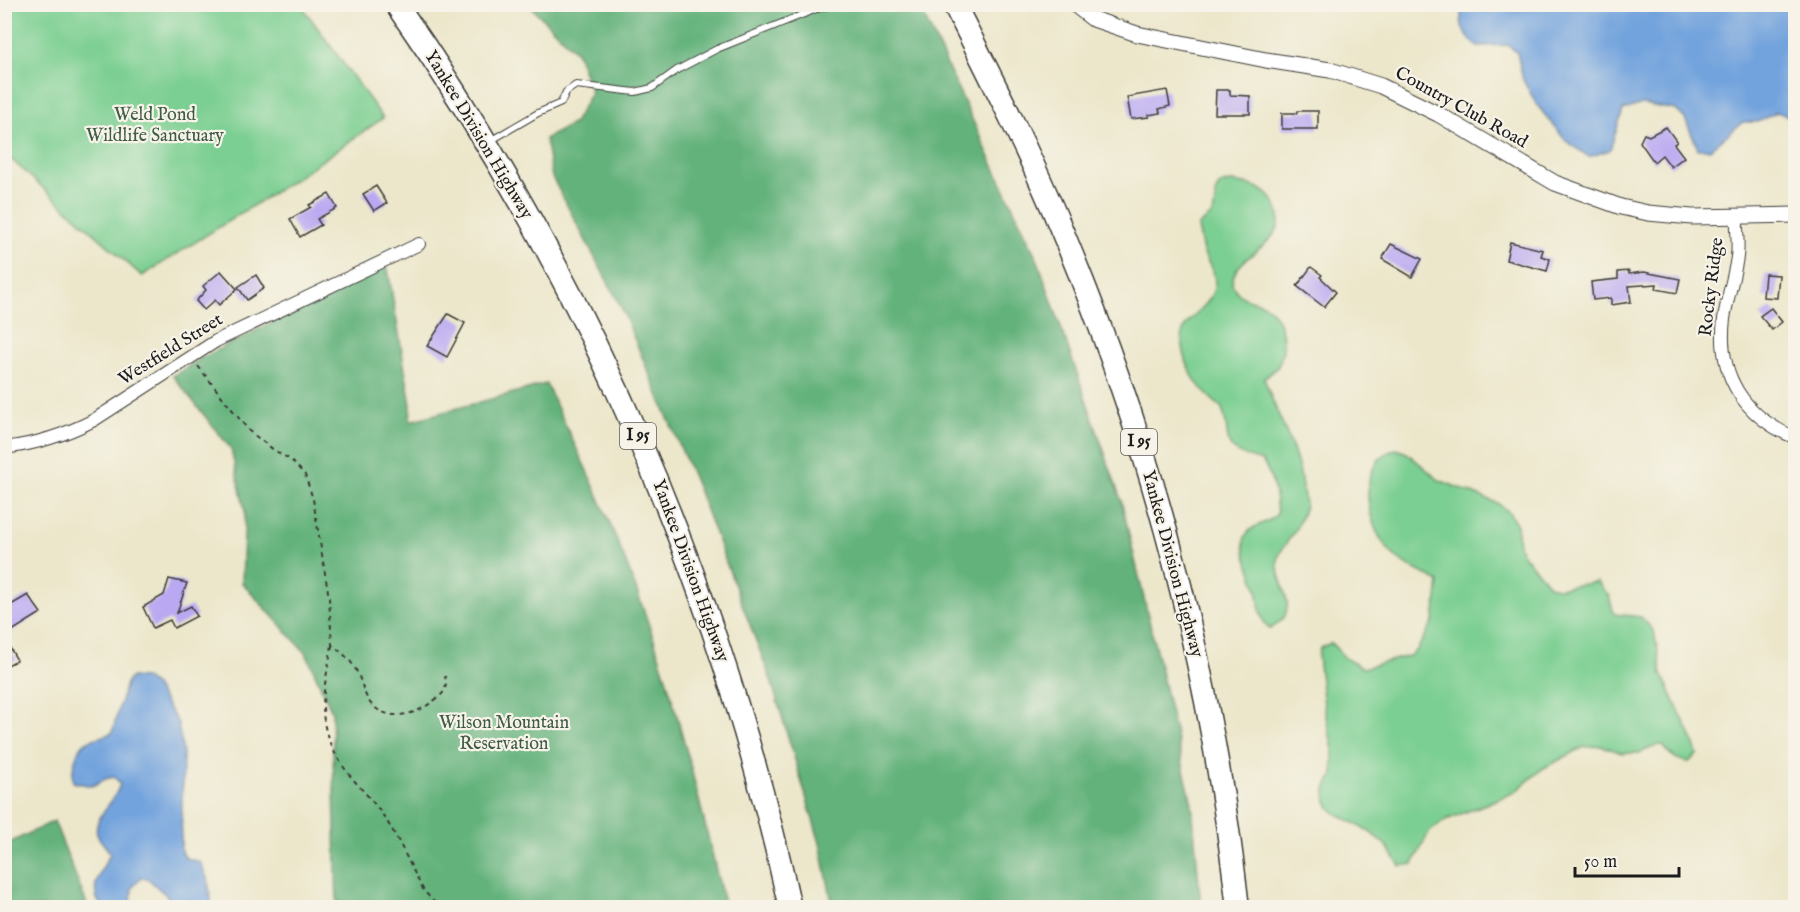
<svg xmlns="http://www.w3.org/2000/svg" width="1800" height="912" viewBox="0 0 1800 912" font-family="'IM FELL English',serif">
<rect width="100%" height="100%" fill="#f7f3e8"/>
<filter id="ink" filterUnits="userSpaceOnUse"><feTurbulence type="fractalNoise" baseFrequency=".0167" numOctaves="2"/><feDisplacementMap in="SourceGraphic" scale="12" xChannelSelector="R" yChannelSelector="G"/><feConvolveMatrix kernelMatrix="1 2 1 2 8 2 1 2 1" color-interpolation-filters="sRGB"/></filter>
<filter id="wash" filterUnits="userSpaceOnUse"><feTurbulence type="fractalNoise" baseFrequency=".008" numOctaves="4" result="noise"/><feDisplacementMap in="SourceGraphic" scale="24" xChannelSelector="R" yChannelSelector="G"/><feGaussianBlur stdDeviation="1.35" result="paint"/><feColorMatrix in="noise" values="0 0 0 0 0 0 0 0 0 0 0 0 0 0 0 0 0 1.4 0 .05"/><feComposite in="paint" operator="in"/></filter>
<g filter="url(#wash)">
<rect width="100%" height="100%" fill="#ece7cb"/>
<!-- green -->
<g fill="#7bcf92" stroke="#4c7657" stroke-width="1.5">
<polygon points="5,4 301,5 383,118 295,179 142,276 5,154 4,57 9,50 5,43"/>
<path d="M1232 182C1251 185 1265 186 1275 204 1296 244 1233 251 1232 284 1244 307 1257 296 1270 309 1284 323 1287 348 1278 366 1275 371 1269 374 1264 378 1276 415 1298 448 1302 487 1303 492 1305 500 1305 505 1303 514 1297 528 1292 535 1288 542 1279 551 1278 559 1274 585 1306 608 1270 629 1258 620 1260 603 1257 589 1255 577 1238 546 1246 535 1253 523 1268 525 1277 514 1276 497 1273 475 1262 461 1216 448 1234 445 1222 408 1202 392 1189 377 1184 352 1182 342 1180 334 1186 325 1195 313 1210 304 1214 289 1218 276 1209 265 1204 254 1201 246 1200 236 1198 227 1201 221 1208 221 1212 214 1220 200 1207 184 1232 182Z"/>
<path d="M1396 449 1407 453 1439 480 1497 503 1509 512 1517 525 1519 546 1524 556 1550 586 1558 588 1597 582 1609 596 1614 614 1641 617 1654 631 1662 674 1693 741 1697 755 1689 762C1676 760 1670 756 1663 745H1658L1639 753H1622L1602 746 1584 747 1542 769 1515 792 1446 820 1429 832 1413 864 1400 866 1387 846 1367 830 1337 814 1330 808 1326 798V789L1333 775V749L1325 712 1318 657 1320 648 1331 643 1346 659 1363 668 1409 656 1417 650 1434 620 1439 582C1422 572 1400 564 1388 549 1365 523 1355 462 1396 449Z"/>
</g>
<!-- forest -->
<g fill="#64b27c" stroke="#40674c" stroke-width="1.5">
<polygon points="529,5 919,5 1038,261 1121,500 1192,804 1201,907 833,907 820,843 771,680 698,489 621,307 552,177 545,139 574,123 591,92 577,53"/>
<path d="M387 264 411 405 410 421 546 384C582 459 618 535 645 614 679 709 701 809 725 907H337L332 712 306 653 242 583 245 511 231 449 173 376 200 359Z"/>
<polygon points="54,821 88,907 5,907 5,845"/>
</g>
<!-- water -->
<g fill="#72a3dd" stroke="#47607c" stroke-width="1.5">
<path d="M1461 5H1793L1785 25 1790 35 1795 37V115L1790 117 1777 112 1758 122H1743L1710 149H1698L1685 119 1676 110 1642 104 1623 110 1610 150 1589 157 1566 141 1537 105 1523 80 1517 53 1508 45 1477 46C1461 32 1460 25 1461 5Z"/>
<path d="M131 677 144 678 155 686 178 723 183 754 181 851 186 858 200 862 208 880 212 907H173L166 895 147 878H141L132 888 131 907H102C87 888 101 872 110 854 107 846 100 842 97 834 92 817 118 800 120 783L114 777 105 779 92 786 73 782C71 771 76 747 88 741 95 738 104 736 112 733L126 683Z"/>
</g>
<g id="blocks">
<!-- building -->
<g fill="#baa9f2">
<polygon points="1167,90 1170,106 1159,109 1160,113 1148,115 1149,117 1131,119 1127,97"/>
<polygon points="1216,90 1230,90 1230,95 1250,96 1250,114 1215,114"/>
<polygon points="1297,111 1318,111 1318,129 1282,129 1282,113 1297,113"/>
<polygon points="1666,127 1677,142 1674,144 1684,157 1671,167 1662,155 1654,162 1640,142 1644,134 1649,136"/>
<polygon points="376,186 387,203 374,211 363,194"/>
<polygon points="329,194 337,208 317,219 321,225 300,237 290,219 311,207 309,205"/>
<polygon points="1510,242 1543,250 1541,256 1550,259 1547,271 1506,260"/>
<polygon points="1391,244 1422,259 1412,277 1382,259"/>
<polygon points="1311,267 1322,275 1320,277 1336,292 1324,307 1297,286"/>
<polygon points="221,271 237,289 219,305 215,300 204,310 196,301 206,290 203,286"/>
<polygon points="1629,271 1629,274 1644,272 1680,279 1677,293 1656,289 1657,284 1629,286 1631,302 1611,305 1611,298 1593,300 1591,282 1618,279 1618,272"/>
<polygon points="1765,274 1779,275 1777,298 1763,297"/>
<polygon points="256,275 264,288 247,300 238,287"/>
<polygon points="1771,308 1782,322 1772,330 1760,316"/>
<polygon points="448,314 465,323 447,357 427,346"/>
<polygon points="169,579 187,583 177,613 191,606 197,616 174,628 170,620 153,628 143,607 164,595"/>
<polygon points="28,595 41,613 4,636 4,609"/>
<polygon points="4,638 17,660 4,667"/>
</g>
</g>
</g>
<g filter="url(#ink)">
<use href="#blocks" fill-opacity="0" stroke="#3b3a36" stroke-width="1.5"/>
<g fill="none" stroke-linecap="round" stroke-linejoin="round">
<defs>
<polyline id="service" points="490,141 538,113 561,103 566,92 576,85 635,92 652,88 677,70 717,49 814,10 834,4"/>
<g id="minor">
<path d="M1737 215C1736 229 1739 243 1737 257 1734 278 1727 298 1724 319 1717 375 1744 417 1796 438"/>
<path d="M4 448C37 444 65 435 94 420L216 341 419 244"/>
</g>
<polyline id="tertiary" points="1074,4 1093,19 1137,34 1266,60 1330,70 1381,86 1438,114 1555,183 1621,207 1648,213 1692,217 1796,215"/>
<g id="motorway">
<path d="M396 4C585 275 720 585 790 908"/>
<path d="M954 4C993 81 1032 158 1065 238 1154 451 1212 678 1238 908"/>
</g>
</defs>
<!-- service casing -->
<use href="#service" stroke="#3b3a36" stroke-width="8"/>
<!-- minor casing -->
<use href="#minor" stroke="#3b3a36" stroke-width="14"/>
<!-- tertiary casing -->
<use href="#tertiary" stroke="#3b3a36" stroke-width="17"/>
<!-- motorway casing -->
<use href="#motorway" stroke="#3b3a36" stroke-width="25"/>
<!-- path -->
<g stroke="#3b3a36" stroke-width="2" stroke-dasharray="4.5 4.5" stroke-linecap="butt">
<path d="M198 366 249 431 274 450 291 460 305 475 313 499 329 598 332 645C343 653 351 660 357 672 362 682 364 697 372 705 389 722 416 715 432 702 443 694 448 691 445 676"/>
<path d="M332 645C325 687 313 720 339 760 351 780 369 795 382 814 399 838 410 866 424 891L434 902 447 908"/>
</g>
<!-- service -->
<use href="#service" stroke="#fff" stroke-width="6"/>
<!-- minor -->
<use href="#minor" stroke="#fff" stroke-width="12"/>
<!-- tertiary -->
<use href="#tertiary" stroke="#fff" stroke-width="15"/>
<!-- motorway -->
<use href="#motorway" stroke="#fff" stroke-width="22"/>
</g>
</g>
<g text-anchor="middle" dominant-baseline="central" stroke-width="4.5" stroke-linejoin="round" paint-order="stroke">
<!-- shield labels -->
<g fill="#f7f3e8" stroke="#5e5c59" stroke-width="1.5">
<rect x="620" y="423" width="36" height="26" rx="4.5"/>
<rect x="1121" y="429" width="36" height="26" rx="4.5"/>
</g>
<g font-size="16" font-weight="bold" fill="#1c1c1c">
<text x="638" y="436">I 95</text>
<text x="1139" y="442">I 95</text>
</g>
<!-- street labels -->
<g font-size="18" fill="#1c1c1c" stroke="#f7f3e8">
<text transform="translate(1461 108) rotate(29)">Country Club Road</text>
<text transform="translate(478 135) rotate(59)">Yankee Division Highway</text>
<text transform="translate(1712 287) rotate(-83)">Rocky Ridge</text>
<text transform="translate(171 350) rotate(-32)">Westfield Street</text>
<text transform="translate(1172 564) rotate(75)">Yankee Division Highway</text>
<text transform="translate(690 571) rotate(70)">Yankee Division Highway</text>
</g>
<!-- park labels -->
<g font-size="18" fill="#3d5b45" stroke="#f7f3e8">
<text x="155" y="115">Weld Pond<tspan x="155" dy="21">Wildlife Sanctuary</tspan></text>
<text x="504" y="723">Wilson Mountain<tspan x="504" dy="21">Reservation</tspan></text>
</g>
</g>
<!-- margin -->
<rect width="1800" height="912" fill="none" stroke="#f7f3e8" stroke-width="24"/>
<!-- scale -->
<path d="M1575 867v9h104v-9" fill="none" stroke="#1c1c1c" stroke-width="3"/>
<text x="1584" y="867" font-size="18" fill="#1c1c1c" stroke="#f7f3e8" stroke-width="4.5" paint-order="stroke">50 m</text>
</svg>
